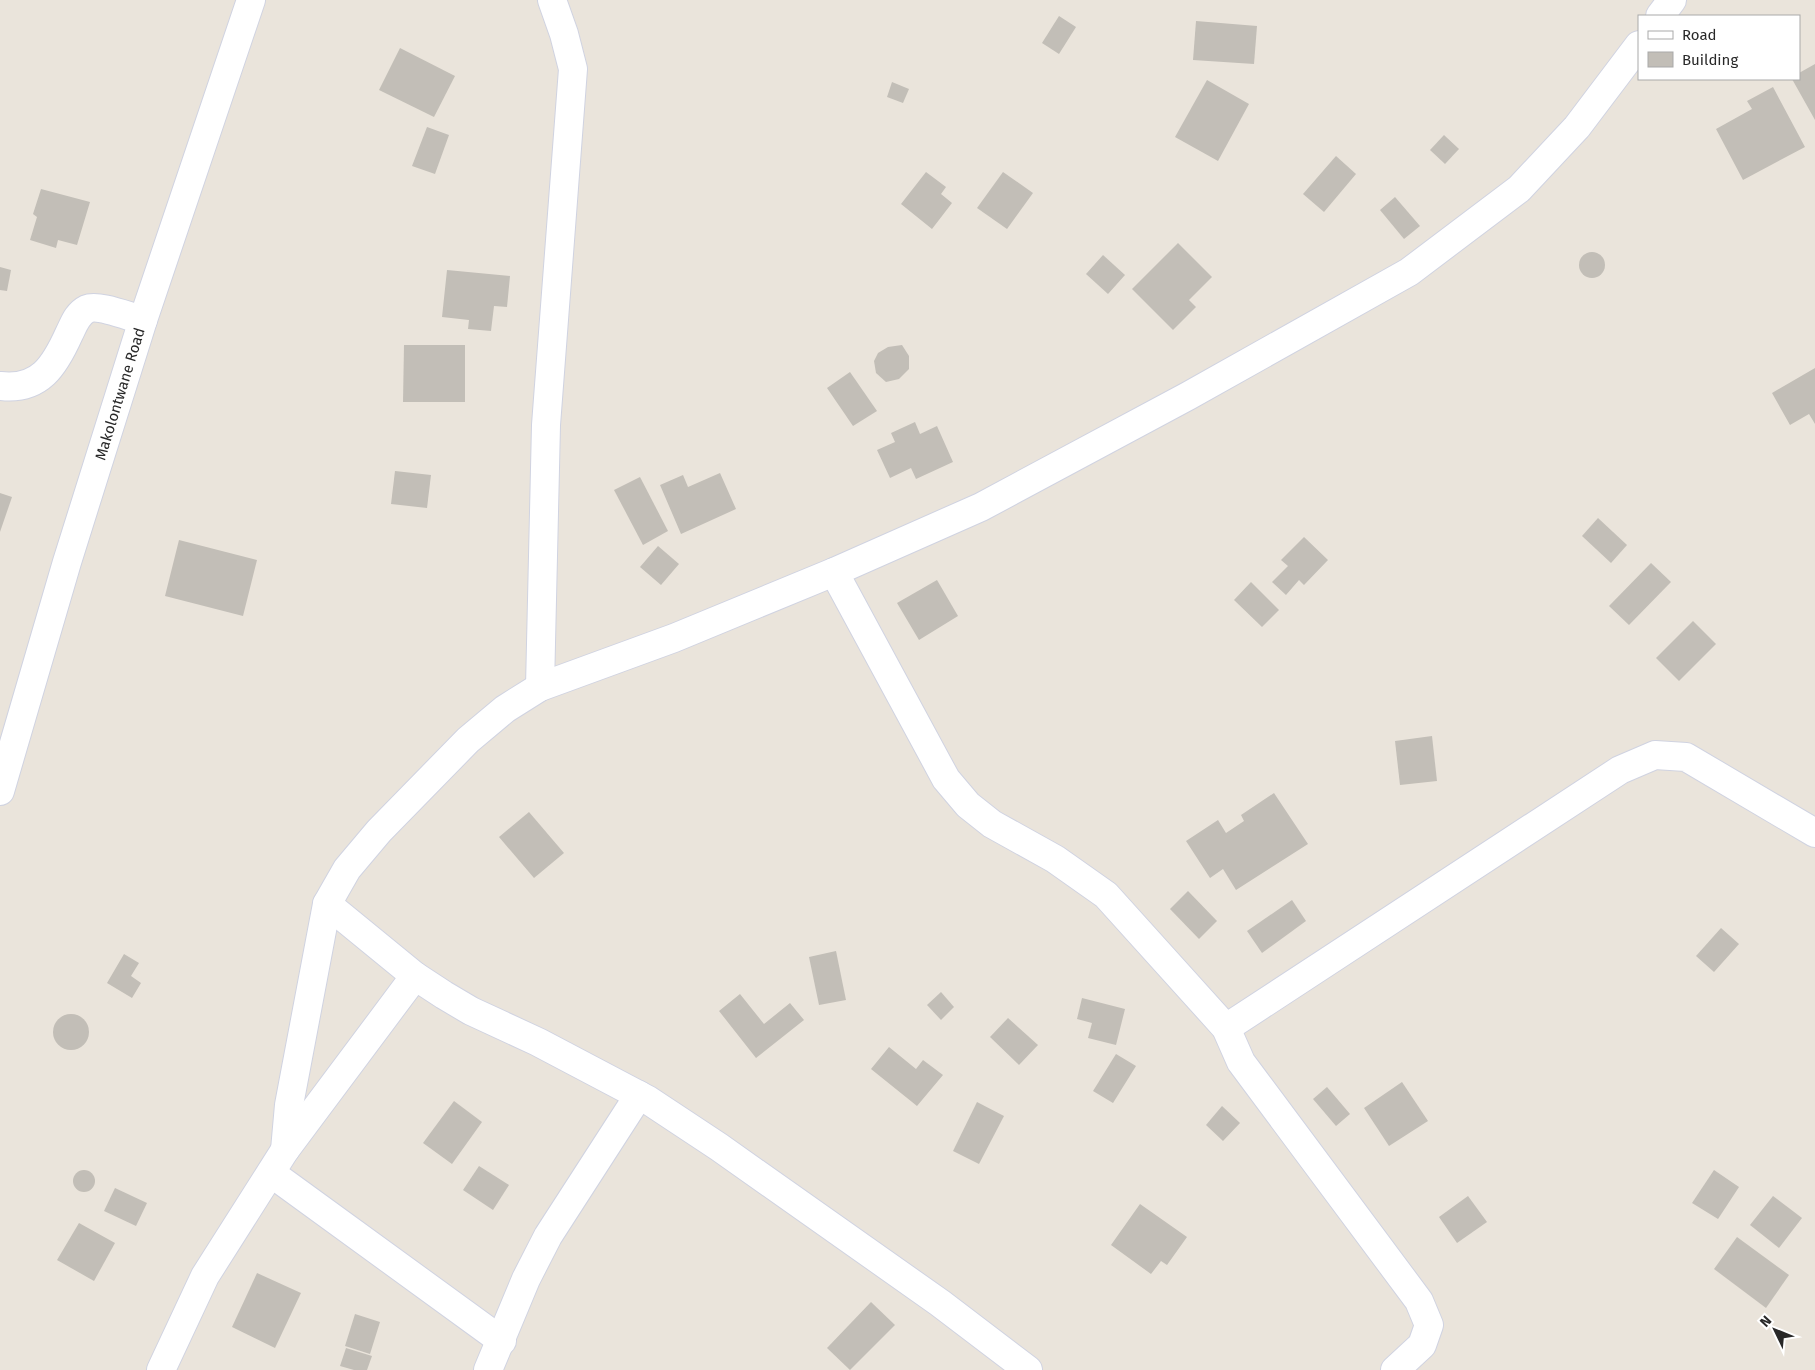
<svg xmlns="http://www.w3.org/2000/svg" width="1815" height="1370" viewBox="0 0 1815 1370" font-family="'Fira Sans',sans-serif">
<rect width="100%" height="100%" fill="#eae4db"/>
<!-- building -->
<g fill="#c2beb7">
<polygon points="1059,16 1076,27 1059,54 1042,43"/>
<polygon points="1196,21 1257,26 1254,64 1193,60"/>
<polygon points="400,48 455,76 434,117 379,90"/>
<polygon points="1815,64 1815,120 1792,79 1799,79 1799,73"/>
<polygon points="1207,80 1249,104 1218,161 1175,137"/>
<polygon points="892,82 909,89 903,103 887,97"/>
<polygon points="1773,87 1805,147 1743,180 1716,129 1752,109 1747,101"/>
<polygon points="427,127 449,135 435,174 412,166"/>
<polygon points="1444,135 1459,149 1445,164 1430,150"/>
<polygon points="1336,156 1356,174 1324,212 1303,194"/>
<polygon points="926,172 946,187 941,194 952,203 932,229 901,204"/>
<polygon points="1003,172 1033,193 1007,229 977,208"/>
<polygon points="41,189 90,202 77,245 58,240 56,248 30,240 37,217 33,214"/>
<polygon points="1395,197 1420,226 1404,239 1380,210"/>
<polygon points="1178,243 1212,277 1189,300 1196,307 1173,330 1132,289"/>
<circle cx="1592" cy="265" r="13"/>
<polygon points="1103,255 1125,275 1108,294 1086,274"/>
<polygon points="0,267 11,270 7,291 0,290"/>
<polygon points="447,270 510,276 507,307 494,306 491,331 468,329 469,320 442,317"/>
<polygon points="404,345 465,345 465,402 403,402"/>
<polygon points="902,345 909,356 909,369 899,379 886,382 876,373 874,361 878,353 888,347"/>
<polygon points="1815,368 1815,424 1809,414 1790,425 1772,393"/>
<polygon points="850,372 877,411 853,426 827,388"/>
<polygon points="915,422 920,434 937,426 953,462 916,479 911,468 890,478 877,450 895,442 891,433"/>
<polygon points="395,471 431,475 427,508 391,504"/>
<polygon points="720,473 736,509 681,534 660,485 683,475 688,487"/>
<polygon points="640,477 668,531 643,545 614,490"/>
<polygon points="0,493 12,497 0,532"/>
<polygon points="1598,518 1627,545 1611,563 1582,536"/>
<polygon points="1304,537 1328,560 1304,585 1299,580 1286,595 1272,582 1288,566 1281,560"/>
<polygon points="179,540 257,560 243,616 165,596"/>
<polygon points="658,546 679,564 661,585 640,567"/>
<polygon points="1651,563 1671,582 1629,625 1609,606"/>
<polygon points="937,580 958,616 919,640 897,603"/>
<polygon points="1251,582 1279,610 1262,627 1234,600"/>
<polygon points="1693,621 1716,644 1679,681 1656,658"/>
<polygon points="1432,736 1437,781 1400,785 1395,741"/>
<polygon points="1274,793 1308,844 1236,890 1223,869 1210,878 1186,841 1218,820 1226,833 1244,821 1241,815"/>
<polygon points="529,812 564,853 534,878 499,837"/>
<polygon points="1188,891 1217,921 1199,939 1170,909"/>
<polygon points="1292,900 1306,921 1262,953 1247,931"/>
<polygon points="1721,928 1739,944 1714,972 1696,956"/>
<polygon points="836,951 846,1000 819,1005 809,957"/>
<polygon points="124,954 139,963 131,976 141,983 132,998 107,983"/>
<polygon points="941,992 954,1007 941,1020 927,1005"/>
<polygon points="740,994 764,1024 790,1003 804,1020 756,1058 719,1011"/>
<polygon points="1082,998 1125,1009 1116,1045 1088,1038 1092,1023 1077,1019"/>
<circle cx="71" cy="1032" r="18"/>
<polygon points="1008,1018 1038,1045 1019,1065 990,1037"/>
<polygon points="889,1047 916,1069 923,1060 943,1075 917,1106 871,1069"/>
<polygon points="1116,1054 1136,1066 1113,1103 1093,1091"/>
<polygon points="1402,1082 1428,1121 1389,1146 1364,1108"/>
<polygon points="1327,1087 1350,1114 1336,1126 1313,1099"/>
<polygon points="454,1101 482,1122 452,1164 423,1143"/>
<polygon points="977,1102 1004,1116 979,1164 953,1151"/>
<polygon points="1222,1106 1240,1123 1223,1141 1206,1125"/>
<polygon points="479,1166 509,1185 493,1210 463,1190"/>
<circle cx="84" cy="1181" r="11"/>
<polygon points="1714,1170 1739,1187 1718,1219 1692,1203"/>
<polygon points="115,1188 147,1203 136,1226 104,1211"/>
<polygon points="1468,1196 1487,1222 1457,1243 1439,1217"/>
<polygon points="1773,1196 1802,1218 1779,1248 1750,1225"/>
<polygon points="1140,1204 1187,1237 1167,1265 1161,1261 1151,1274 1111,1245"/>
<polygon points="79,1223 115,1243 94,1281 57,1260"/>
<polygon points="1737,1237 1789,1275 1766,1308 1714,1269"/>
<polygon points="257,1273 301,1293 275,1348 232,1327"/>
<polygon points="871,1302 895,1325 850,1370 827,1348"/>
<polygon points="355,1314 380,1322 370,1354 345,1346"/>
<polygon points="346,1348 372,1356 367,1370 354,1370 340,1366"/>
</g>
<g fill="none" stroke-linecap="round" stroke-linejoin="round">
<defs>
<g id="minor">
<polyline points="1660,16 1672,0"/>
<path d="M0 386C40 391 55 365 69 334 74 324 77 314 87 309 98 304 130 317 143 320"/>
<polyline points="834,572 946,779 968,805 992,824 1055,859 1106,895 1226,1028 1241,1062 1419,1301 1429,1325 1422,1345 1395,1370"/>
<polyline points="540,687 546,425 573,69 564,34 552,0"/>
<polyline points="1226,1028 1620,770 1655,755 1686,757 1815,833"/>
<polyline points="285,1150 289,1105 327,904"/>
<polyline points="271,1173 502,1341"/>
<polyline points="161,1370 205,1276 285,1150 415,976"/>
<polyline points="488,1370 526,1279 548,1236 639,1095"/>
<polyline points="1028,1370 940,1303 719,1147 648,1100 538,1042 471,1011 444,995 415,976 327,904 347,869 379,831 468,740 505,709 540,687 674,638 834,572 981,507 1188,396 1409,272 1519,189 1577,127 1639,45"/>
</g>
<polyline id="secondary" points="0,791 67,562 143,320 251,0"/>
</defs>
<!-- minor casing -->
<use href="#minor" stroke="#d0d3e1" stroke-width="30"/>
<!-- secondary casing -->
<use href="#secondary" stroke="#d0d3e1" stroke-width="30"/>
<!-- minor -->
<use href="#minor" stroke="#fff" stroke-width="28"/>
<!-- secondary -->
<use href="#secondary" stroke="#fff" stroke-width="28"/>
</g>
<g text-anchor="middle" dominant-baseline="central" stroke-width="5" stroke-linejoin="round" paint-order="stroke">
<!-- street labels -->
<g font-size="15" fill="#282828" stroke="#fff">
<text transform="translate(120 394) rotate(-73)">Makolontwane Road</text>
</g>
</g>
<!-- legend -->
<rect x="1638" y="15" width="162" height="65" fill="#ffffff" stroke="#a9a9a9"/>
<rect x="1648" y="31" width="25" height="8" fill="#ffffff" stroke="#a9a9a9"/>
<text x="1682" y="40" font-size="15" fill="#282828">Road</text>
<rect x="1648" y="52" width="25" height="15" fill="#c2beb7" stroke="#a9a9a9"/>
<text x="1682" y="65" font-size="15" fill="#282828">Building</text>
<!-- north arrow -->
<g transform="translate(1775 1330) rotate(313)" stroke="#ffffff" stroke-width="4" paint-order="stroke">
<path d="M0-4L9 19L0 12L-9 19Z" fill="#282828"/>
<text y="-8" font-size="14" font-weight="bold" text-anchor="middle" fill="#282828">N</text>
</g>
</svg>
